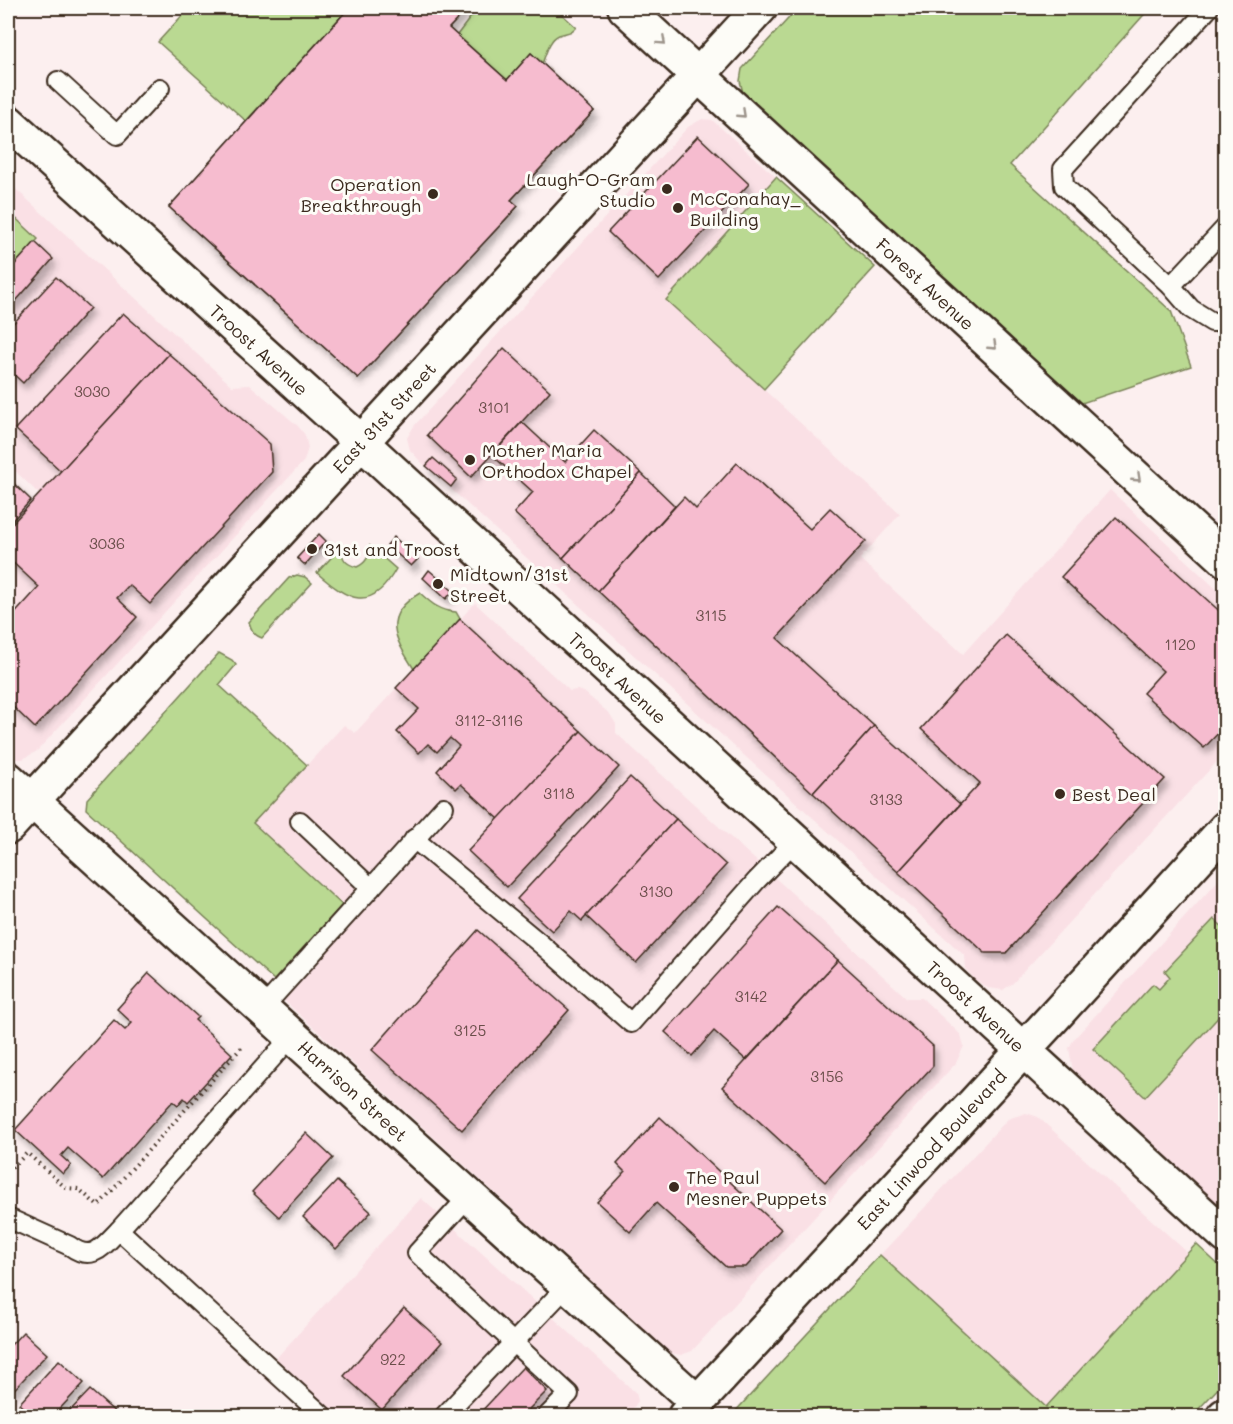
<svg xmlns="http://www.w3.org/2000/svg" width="1233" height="1424" viewBox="0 0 1233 1424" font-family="Mali,sans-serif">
<defs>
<filter id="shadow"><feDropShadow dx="3.5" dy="6" stdDeviation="3" flood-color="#0004"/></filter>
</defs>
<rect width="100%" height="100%" fill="#fcefef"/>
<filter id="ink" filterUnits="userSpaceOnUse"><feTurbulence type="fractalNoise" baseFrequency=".0167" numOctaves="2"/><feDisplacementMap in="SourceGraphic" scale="12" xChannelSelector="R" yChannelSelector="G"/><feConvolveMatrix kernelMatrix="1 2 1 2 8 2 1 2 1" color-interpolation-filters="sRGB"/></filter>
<g filter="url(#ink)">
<!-- built -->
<g fill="#fae0e5">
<polygon points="702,119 712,120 776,177 666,300 900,514 860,559 963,654 1110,490 1225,597 1225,753 1013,983 1003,990 988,988 974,979 966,969 965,956 420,461 410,450 407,438 414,426 688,127"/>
<polygon points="8,182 232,386 250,385 298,426 305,435 308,448 304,461 37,751 23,759 15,759 8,753 8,528 39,494 8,464"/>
<polygon points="475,603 570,691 577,690 584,692 610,714 616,724 616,733 907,998 922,998 961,1035 964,1046 956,1063 692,1351 681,1355 670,1353 268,986 342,905 253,823 344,725 355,733"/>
<polygon points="1225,873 1225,1210 1086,1085 1073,1071 1069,1048 1074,1039"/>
<polygon points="1026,1113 1038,1117 1188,1253 1046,1407 880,1255 1008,1119"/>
<polygon points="421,1198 636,1393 638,1401 628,1416 307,1416 261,1375"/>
</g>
<!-- green -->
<g fill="#bad992" stroke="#7a8258" stroke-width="1.5">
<polygon points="189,8 349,8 246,121 158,42"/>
<path d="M480 8H555L576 27C570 34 567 32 559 35 549 39 546 54 542 64L531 54 507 80 457 35 473 14Z"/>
<polygon points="798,8 1150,8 1010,165 1171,311 1191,366 1082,403 743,93 740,81 742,69"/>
<polygon points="776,177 875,267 764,389 666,300"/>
<polygon points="8,211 38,239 8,272"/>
<path d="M370 546 396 569C371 614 348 600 317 573L341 547C342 559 345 564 357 567 366 563 370 556 370 546Z"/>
<path d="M297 575 305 577 312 583 262 638C253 635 251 629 249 622L289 578Z"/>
<path d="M420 593C432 604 440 611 456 612L460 619 414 669C394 638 381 615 420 593Z"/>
<polygon points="219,653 232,660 236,665 219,685 307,765 253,823 342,905 274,980 86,809 87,799"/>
<polygon points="1214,919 1225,929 1225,1010 1145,1097 1093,1049 1153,984 1159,989 1170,977 1165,971"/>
<polygon points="1196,1244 1225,1271 1226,1380 1192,1416 731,1416 880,1255 1046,1407"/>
</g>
<!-- building -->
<g fill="#f6bccf" stroke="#3b2a1e" stroke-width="1.5" fill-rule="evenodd" filter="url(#shadow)">
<path d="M349 8H468L449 28 507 80 531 53 594 111 511 200 518 206 358 378 169 207ZM384 103 410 128 313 234 286 210Z"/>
<polygon points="349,8 468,8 449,28 507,80 531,53 594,111 511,200 518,206 358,378 169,207"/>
<polygon points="698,136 749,184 659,280 608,232"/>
<polygon points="35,242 53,259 8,310 8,272"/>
<polygon points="56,277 90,308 23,383 8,369 8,329"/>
<polygon points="123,313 169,354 61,471 15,429"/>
<polygon points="504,348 550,391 471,477 427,435"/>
<polygon points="169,354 270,444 272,472 150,604 129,585 117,598 137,617 35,728 8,702 8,621 39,587 8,558 8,528"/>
<polygon points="522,422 565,462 594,430 641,473 563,558 514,513 533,492 492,455"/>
<polygon points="433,458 457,479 451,487 426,466"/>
<polygon points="737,463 810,529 830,508 866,541 777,638 874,726 813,793 598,591 684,497 696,509"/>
<polygon points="641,473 675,506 598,591 563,558"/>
<polygon points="8,478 31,500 8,525"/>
<polygon points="1116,517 1226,617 1226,725 1204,748 1143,693 1163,671 1061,577"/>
<polygon points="319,534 326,541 305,565 297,558"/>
<polygon points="394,537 418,559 411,566 387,545"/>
<polygon points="429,570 453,591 446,599 423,578"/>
<polygon points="460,619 581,731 499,819 461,784 456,789 437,771 459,746 450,738 437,752 428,744 419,753 397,732 419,709 396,688"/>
<polygon points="1006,635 1165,779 1006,953 985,953 898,872 980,783 921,729"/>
<polygon points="874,726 960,804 898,872 813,793"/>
<polygon points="581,731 619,767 507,887 468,851"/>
<polygon points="630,777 676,819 582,921 571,911 552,931 517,899"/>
<polygon points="676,819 726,865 636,963 586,916"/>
<polygon points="778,907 838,960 746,1060 714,1031 692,1056 665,1032"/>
<polygon points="478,930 569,1010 462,1130 372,1050"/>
<polygon points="838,960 933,1046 933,1066 825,1182 722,1087"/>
<polygon points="149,973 198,1017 195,1020 232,1054 188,1102 184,1098 178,1105 173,1101 103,1179 68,1148 61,1156 71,1165 63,1174 15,1130 114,1020 125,1030 132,1023 117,1009"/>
<polygon points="660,1117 781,1229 746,1267 726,1267 656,1203 630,1232 597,1202 625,1172 617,1164"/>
<polygon points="306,1133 333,1158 279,1217 252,1192"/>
<polygon points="337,1181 371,1212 336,1249 303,1217"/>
<polygon points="404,1308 442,1342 382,1410 344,1376"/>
<polygon points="23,1332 47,1354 9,1395 8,1348"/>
<polygon points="59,1360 84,1383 53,1416 33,1416 19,1404"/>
<polygon points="523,1367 547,1391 522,1416 477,1416"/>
<polygon points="90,1390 116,1413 113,1416 65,1416"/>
</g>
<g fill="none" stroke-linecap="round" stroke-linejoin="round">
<defs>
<g id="service">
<polyline points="1209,8 1063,169 1064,186 1171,286 1191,309 1212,322 1226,322"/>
<polyline points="58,81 117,135 160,88"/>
<polyline points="1171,286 1226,227"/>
<polyline points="300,821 371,888"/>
<polyline points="414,839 542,945 631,1023 757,880 795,841"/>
<polyline points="262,1009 444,807"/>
<polyline points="469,1196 417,1253 569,1394 547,1416"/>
<path d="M8 1218 70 1246C93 1263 103 1246 119 1230L323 1416"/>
<polyline points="119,1230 292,1036"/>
<polyline points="444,1416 568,1285"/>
</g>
<g id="minor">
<path id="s1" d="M625 8 1226 560"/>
<path id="s2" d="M8 779 698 1403"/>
<polyline points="1224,1416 1226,1415"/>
</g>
<g id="secondary">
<path id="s3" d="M8 122 361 442 1226 1236"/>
<path id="s4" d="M8 827 760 8"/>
<path id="s5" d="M685 1416 1052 1019 1226 828"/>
</g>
</defs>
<!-- service casing -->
<use href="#service" stroke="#3b2a1e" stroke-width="22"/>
<!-- minor casing -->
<use href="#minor" stroke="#3b2a1e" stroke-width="38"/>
<!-- secondary casing -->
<use href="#secondary" stroke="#3b2a1e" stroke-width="38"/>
<!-- path -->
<polyline stroke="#3b2a1e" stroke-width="4" stroke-dasharray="1.5 4.5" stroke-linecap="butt" points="8,1172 27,1153 66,1188 79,1189 98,1206 243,1046"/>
<!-- service -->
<use href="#service" stroke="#fdfcf7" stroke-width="18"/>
<!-- minor -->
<use href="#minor" stroke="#fdfcf7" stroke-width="33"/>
<!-- secondary -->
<use href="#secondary" stroke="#fdfcf7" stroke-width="33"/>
</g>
<!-- one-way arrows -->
<defs><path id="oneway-chevron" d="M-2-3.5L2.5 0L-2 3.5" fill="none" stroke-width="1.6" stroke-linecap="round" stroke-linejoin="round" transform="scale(1.5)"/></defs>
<g stroke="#9c938a">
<use href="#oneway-chevron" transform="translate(662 41) rotate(42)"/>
<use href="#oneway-chevron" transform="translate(742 114) rotate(43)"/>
<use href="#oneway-chevron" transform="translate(993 346) rotate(43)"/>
<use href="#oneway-chevron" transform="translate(1137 478) rotate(43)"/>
</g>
</g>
<!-- markers -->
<g fill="#3b2a1e" stroke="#fdfcf7" stroke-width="2">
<circle cx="667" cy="189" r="6"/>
<circle cx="433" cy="194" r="6"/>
<circle cx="678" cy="208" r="6"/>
<circle cx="470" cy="460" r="6"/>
<circle cx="312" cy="549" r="6"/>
<circle cx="438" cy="584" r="6"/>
<circle cx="1060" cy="794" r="6"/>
<circle cx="674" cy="1187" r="6"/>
</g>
<g text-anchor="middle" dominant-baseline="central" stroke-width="6" stroke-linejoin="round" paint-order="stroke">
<!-- number labels -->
<g font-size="15" fill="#6a4e4a">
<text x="92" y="391">3030</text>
<text x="494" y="407">3101</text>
<text x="107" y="543">3036</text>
<text x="711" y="615">3115</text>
<text x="1180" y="644">1120</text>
<text x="489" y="720">3112-3116</text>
<text x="559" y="793">3118</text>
<text x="886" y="799">3133</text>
<text x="656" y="891">3130</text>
<text x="751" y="996">3142</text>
<text x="470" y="1030">3125</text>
<text x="827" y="1076">3156</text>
<text x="393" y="1359">922</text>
</g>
<!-- poi labels -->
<g font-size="18" fill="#3b2a1e" stroke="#fdfcf7" text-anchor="start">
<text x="655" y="179" text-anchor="end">Laugh-O-Gram<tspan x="655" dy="21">Studio</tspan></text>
<text x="421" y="184" text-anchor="end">Operation<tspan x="421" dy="21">Breakthrough</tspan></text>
<text x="690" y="198">McConahay_<tspan x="690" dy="21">Building</tspan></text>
<text x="482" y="450">Mother Maria<tspan x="482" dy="21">Orthodox Chapel</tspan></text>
<text x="324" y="549">31st and Troost</text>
<text x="450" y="574">Midtown/31st<tspan x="450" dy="21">Street</tspan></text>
<text x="1072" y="794">Best Deal</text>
<text x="686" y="1177">The Paul<tspan x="686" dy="21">Mesner Puppets</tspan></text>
</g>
<!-- street labels -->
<g font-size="18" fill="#3b2a1e" stroke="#fdfcf7">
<text stroke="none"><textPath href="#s1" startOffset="408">Forest Avenue</textPath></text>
<text stroke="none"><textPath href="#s3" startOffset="339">Troost Avenue</textPath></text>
<text stroke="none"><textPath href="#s4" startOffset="556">East 31st Street</textPath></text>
<text stroke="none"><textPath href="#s3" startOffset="825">Troost Avenue</textPath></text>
<text stroke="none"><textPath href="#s3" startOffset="1311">Troost Avenue</textPath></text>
<text stroke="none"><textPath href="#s2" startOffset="465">Harrison Street</textPath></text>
<text stroke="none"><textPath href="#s5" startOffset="363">East Linwood Boulevard</textPath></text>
</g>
</g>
<!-- margin -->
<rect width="1233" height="1424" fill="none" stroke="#fdfcf7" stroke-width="30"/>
<rect x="15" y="15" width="1203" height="1394" fill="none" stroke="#3b2a1e" stroke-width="2" filter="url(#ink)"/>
</svg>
